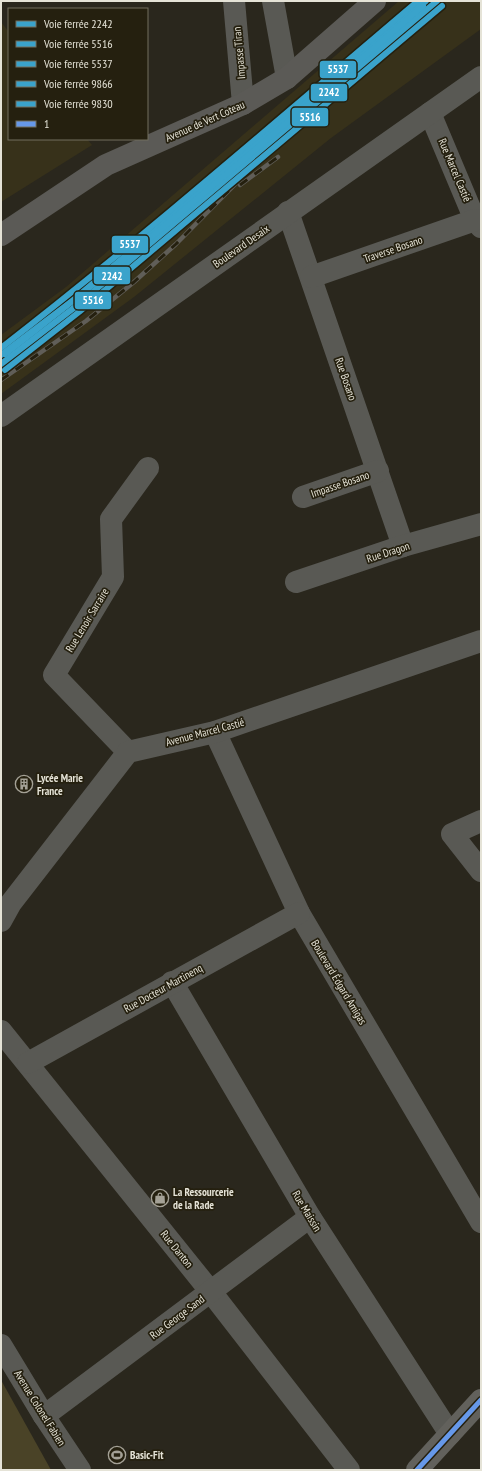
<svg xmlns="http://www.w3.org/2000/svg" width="482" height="1471" viewBox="0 0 482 1471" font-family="'PT Sans Narrow',sans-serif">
<rect width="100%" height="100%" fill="#2a271d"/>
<!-- built -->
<g fill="#37311a">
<polygon points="399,1 481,1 481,29 331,138 134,297 1,394 1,335 66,287"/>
<polygon points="1,22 9,32 9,139 87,139 92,145 1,202"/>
</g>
<!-- green -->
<polygon fill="#4a4327" points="1,1380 51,1470 1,1470"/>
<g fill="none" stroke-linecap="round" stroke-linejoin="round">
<!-- street -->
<g stroke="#595954" stroke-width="22">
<polyline points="234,1 243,104"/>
<polyline points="273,1 287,78"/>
<polyline points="430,113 475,220 481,227"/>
<polyline points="288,212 403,546"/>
<polyline points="311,277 475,220"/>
<polyline points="1,416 481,77"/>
<polyline points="303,497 378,471"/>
<polyline points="296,582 403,546 481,524"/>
<polyline points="215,732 299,913 481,1222"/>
<polyline points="128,752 54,675 113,577 111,519 148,468"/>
<polyline points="481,821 452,834 481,871"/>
<polyline points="1,921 11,903 128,752 215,732 481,641"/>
<polyline points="172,982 310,1217 450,1434"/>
<polyline points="1,1031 211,1292 349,1470"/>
<polyline points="28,1063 299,913"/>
<polyline points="1,1345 44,1416 80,1470"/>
<polyline points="44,1416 310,1217"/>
</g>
<!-- secondary -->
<polyline stroke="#5b5a56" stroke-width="22" points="1,235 106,165 243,104 287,78 375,1"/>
<!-- primary -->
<polyline stroke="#62615c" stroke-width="22" points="417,1470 481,1400"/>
<defs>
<g id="rail">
<polyline points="240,185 278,157"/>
<polyline points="1,380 86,321 134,282 176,244 267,152 354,72"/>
</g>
</defs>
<!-- rail casing -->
<use href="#rail" stroke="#605e58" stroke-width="4.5"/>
<!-- rail -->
<use href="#rail" stroke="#25200f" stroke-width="3" stroke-dasharray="9" stroke-linecap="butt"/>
<defs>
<polyline id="bus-1" points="417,1470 481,1400"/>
</defs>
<!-- bus-1 casing -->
<use href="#bus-1" stroke="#25200f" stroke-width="8"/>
<!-- bus-1 -->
<use href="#bus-1" stroke="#6698e9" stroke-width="5"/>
<defs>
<polyline id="rail-1" points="1,364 75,307 437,1"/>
<polyline id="rail-2" points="5,370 79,312 442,6"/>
<path id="rail-3" d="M1 348C144 237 280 118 418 1"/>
<polyline id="rail-4" points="1,355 71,302 426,1"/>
<path id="rail-5" d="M5 354C149 243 285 124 423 6"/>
</defs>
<!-- rail-1 casing -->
<use href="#rail-1" stroke="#25200f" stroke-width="9"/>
<!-- rail-2 casing -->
<use href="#rail-2" stroke="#25200f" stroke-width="9"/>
<!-- rail-3 casing -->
<use href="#rail-3" stroke="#25200f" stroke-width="9"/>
<!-- rail-4 casing -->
<use href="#rail-4" stroke="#25200f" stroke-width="9"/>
<!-- rail-5 casing -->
<use href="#rail-5" stroke="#25200f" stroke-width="9"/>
<!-- rail-1 -->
<use href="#rail-1" stroke="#3aa3cb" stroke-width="6"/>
<!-- rail-2 -->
<use href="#rail-2" stroke="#3aa3cb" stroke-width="6"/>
<!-- rail-3 -->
<use href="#rail-3" stroke="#3aa3cb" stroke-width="6"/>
<!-- rail-4 -->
<use href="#rail-4" stroke="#3aa3cb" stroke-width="6"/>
<!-- rail-5 -->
<use href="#rail-5" stroke="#3aa3cb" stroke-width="6"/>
</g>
<!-- icons -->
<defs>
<symbol id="building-ring" viewBox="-11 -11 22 22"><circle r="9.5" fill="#25200f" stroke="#a4a196" stroke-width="1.5"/><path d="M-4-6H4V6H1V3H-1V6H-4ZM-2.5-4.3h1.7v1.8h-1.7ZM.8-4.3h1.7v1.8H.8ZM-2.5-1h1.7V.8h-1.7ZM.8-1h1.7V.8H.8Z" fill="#a4a196"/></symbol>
<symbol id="shop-ring" viewBox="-11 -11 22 22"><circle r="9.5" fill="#25200f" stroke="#a4a196" stroke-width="1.5"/><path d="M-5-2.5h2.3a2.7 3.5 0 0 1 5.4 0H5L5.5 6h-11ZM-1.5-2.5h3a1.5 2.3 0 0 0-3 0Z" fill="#a4a196"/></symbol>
<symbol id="stadium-ring" viewBox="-11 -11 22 22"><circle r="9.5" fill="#25200f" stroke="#a4a196" stroke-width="1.5"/><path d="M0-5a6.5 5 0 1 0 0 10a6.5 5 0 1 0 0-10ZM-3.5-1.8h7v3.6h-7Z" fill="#a4a196"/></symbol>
</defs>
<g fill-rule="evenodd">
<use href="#building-ring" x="14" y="774" width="20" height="20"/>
<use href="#shop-ring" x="150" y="1188" width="20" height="20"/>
<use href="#stadium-ring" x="107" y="1445" width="20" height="20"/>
</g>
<g text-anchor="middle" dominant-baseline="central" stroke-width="3.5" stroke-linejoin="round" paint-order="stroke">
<!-- street labels -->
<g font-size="11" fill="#e5e3d7" stroke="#25200f">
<text transform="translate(239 53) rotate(-95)">Impasse Tiran</text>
<text transform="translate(205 121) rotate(-24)">Avenue de Vert Coteau</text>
<text transform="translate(455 170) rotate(67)">Rue Marcel Castié</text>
<text transform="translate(241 246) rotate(-35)">Boulevard Desaix</text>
<text transform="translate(393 249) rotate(-19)">Traverse Bosano</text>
<text transform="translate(346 379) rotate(71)">Rue Bosano</text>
<text transform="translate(340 484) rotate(-19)">Impasse Bosano</text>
<text transform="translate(388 552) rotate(-18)">Rue Dragon</text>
<text transform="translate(87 620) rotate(-59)">Rue Lenoir Sarraire</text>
<text transform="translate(205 732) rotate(-15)">Avenue Marcel Castié</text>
<text transform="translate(339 982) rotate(59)">Boulevard Édgard Amigas</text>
<text transform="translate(163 988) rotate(-29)">Rue Docteur Martinenq</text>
<text transform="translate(307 1211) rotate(59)">Rue Maissin</text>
<text transform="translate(177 1249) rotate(51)">Rue Danton</text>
<text transform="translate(177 1317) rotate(-37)">Rue George Sand</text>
<text transform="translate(40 1408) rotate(58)">Avenue Colonel Fabien</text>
</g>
<!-- poi labels -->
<g font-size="11" font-weight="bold" fill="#e5e3d7" stroke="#25200f" text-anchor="start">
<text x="37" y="778">Lycée Marie<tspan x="37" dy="13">France</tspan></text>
<text x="173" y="1192">La Ressourcerie<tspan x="173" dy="13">de la Rade</tspan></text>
<text x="130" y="1455">Basic-Fit</text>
</g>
</g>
<g stroke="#25200f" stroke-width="1.5">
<rect x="319" y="60" width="38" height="19" rx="4" fill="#3aa3cb"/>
<rect x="310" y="83" width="38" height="19" rx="4" fill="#3aa3cb"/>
<rect x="291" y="107" width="38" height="20" rx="4" fill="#3aa3cb"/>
<rect x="111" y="235" width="38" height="19" rx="4" fill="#3aa3cb"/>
<rect x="93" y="266" width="38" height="19" rx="4" fill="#3aa3cb"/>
<rect x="74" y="291" width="38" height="19" rx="4" fill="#3aa3cb"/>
</g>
<g font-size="11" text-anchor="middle" font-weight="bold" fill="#fff">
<text x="338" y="73">5537</text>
<text x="329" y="96">2242</text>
<text x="310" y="121">5516</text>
<text x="130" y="248">5537</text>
<text x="112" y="280">2242</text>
<text x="93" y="304">5516</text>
</g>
<!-- border -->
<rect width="482" height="1471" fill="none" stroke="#e5e3d7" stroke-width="4"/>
<!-- legend -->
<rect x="8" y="8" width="140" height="132" fill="#25200f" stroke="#726e5f"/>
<rect x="16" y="21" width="20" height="6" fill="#3aa3cb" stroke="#726e5f"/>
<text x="44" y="28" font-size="12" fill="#e5e3d7">Voie ferrée 2242</text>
<rect x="16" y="41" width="20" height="6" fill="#3aa3cb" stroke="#726e5f"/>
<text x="44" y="48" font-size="12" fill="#e5e3d7">Voie ferrée 5516</text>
<rect x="16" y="61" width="20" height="6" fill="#3aa3cb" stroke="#726e5f"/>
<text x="44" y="68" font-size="12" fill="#e5e3d7">Voie ferrée 5537</text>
<rect x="16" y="81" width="20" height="6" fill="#3aa3cb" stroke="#726e5f"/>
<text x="44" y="88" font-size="12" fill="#e5e3d7">Voie ferrée 9866</text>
<rect x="16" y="101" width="20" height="6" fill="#3aa3cb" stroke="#726e5f"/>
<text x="44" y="108" font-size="12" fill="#e5e3d7">Voie ferrée 9830</text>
<rect x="16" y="121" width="20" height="6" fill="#6698e9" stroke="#726e5f"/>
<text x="44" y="128" font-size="12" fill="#e5e3d7">1</text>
</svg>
